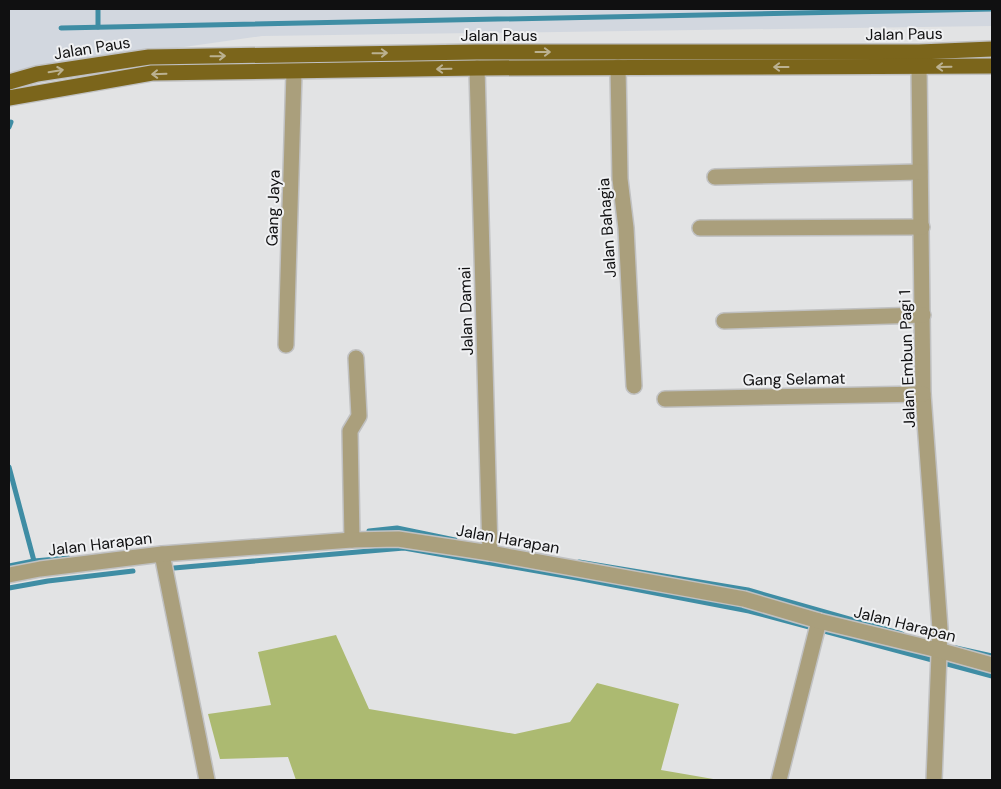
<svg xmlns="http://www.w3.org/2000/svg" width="1001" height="789" viewBox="0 0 1001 789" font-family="'DM Sans',sans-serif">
<rect width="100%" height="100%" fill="#e2e3e4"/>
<!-- built -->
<polygon fill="#d2d7df" points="9,9 992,9 992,26 262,36 107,58 9,82"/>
<!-- green -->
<polygon fill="#acba71" points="336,635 369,709 515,734 570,722 597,683 679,704 661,770 719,780 296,780 288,757 220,759 208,714 271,705 258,652"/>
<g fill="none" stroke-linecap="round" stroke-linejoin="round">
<!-- stream -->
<g stroke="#3f8da4" stroke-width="5">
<polyline points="98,27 98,9"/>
<polyline points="61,28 992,9"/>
<polyline points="9,127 11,122"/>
<polyline points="9,467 34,561"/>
<polyline points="369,531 397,528 455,540"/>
<polyline points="579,562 748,590 902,634"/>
<polyline points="9,566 34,561 68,558"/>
<polyline points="174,568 404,548 577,578 749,611 992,676"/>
<polyline points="9,588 48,581 133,571"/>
<polyline points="956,648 992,656"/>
</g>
<defs>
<g id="minor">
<polyline points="618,67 620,179 626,228 634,386"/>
<polyline points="919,67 923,394 940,629 934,780"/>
<polyline points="477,68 490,553"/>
<polyline points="715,177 920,172"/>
<polyline points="700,228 922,227"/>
<polyline points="724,321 923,315"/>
<polyline points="286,345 294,72"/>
<polyline points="665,399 923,394"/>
<polyline points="352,540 350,431 359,416 356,358"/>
<polyline points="162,554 207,780"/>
<polyline points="779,780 819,621"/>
</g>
<polyline id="tertiary" points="9,575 40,569 162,554 352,540 398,539 490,553 744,599 819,621 938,650 992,665"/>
<g id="primary">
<polyline points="9,82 37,74 149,57 476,52 919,52 992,49"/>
<polyline points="9,98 152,73 477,68 992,66"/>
</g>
</defs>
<!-- minor casing -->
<use href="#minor" stroke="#c0c1c2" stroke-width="18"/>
<!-- tertiary casing -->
<use href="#tertiary" stroke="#c0c1c2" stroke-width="18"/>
<!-- primary casing -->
<use href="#primary" stroke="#c0c1c2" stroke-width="18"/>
<!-- minor -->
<use href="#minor" stroke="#aa9f7c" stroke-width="15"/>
<!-- tertiary -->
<use href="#tertiary" stroke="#aa9f7c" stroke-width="15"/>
<!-- primary -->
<use href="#primary" stroke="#7b651b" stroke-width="15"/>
</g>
<!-- one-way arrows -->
<defs><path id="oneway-shaft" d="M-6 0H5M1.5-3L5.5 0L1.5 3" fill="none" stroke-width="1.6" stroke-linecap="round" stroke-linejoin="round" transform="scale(1.25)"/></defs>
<g stroke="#bbb191">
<use href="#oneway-shaft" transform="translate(543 52)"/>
<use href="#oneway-shaft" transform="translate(380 53) rotate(-1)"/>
<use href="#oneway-shaft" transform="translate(218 56) rotate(-1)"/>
<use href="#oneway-shaft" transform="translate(781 67) rotate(180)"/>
<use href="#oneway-shaft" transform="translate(944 67) rotate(179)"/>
<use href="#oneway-shaft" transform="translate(444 69) rotate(179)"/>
<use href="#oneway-shaft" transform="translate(56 71) rotate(-9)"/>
<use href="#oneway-shaft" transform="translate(159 74) rotate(178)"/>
</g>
<g text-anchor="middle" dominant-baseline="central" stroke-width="4" stroke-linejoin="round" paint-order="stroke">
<!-- street labels -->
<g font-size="16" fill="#101011" stroke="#eff0f2">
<text transform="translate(904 34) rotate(-1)">Jalan Paus</text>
<text x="499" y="35">Jalan Paus</text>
<text transform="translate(92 48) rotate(-9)">Jalan Paus</text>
<text transform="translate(273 208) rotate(-88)">Gang Jaya</text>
<text transform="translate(607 228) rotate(-94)">Jalan Bahagia</text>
<text transform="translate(466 311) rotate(-92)">Jalan Damai</text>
<text transform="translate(907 359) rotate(-92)">Jalan Embun Pagi 1</text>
<text transform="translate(794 379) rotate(-1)">Gang Selamat</text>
<text transform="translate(508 539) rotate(10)">Jalan Harapan</text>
<text transform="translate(100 544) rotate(-7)">Jalan Harapan</text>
<text transform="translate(905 624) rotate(14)">Jalan Harapan</text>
</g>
</g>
<!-- border -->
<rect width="1001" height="789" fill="none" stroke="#101011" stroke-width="20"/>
</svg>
